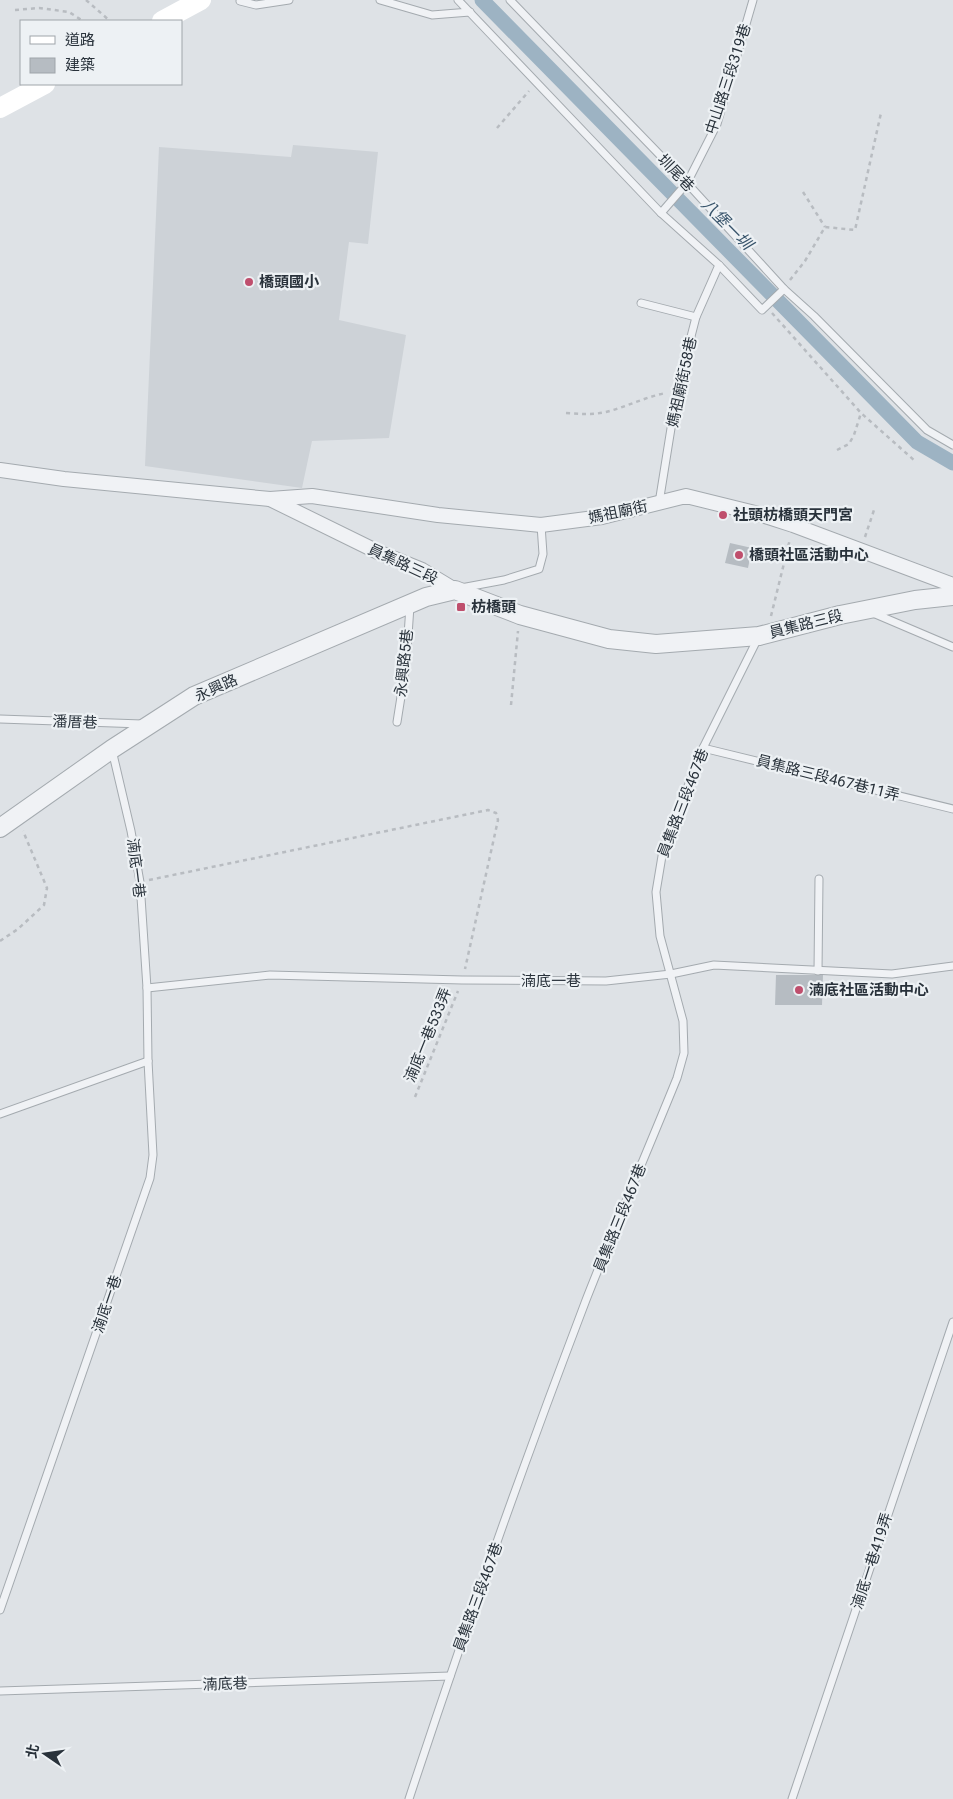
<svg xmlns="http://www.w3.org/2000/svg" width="953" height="1799" viewBox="0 0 953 1799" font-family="Roboto,'Noto Sans TC',sans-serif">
<rect width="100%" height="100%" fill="#dee2e6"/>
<!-- built -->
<polygon fill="#cdd2d7" points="293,145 378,152 368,244 349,242 339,320 406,335 389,438 312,441 302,488 145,466 159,147 291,157"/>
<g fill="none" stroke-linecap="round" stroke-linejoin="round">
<!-- canal -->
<polyline stroke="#9db3c3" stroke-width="15" points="482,0 917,442 953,463"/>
</g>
<!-- building -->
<g fill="#b6bcc2">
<polygon points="730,543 752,548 748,568 725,563"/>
<polygon points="776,975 823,975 822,1005 775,1005"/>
</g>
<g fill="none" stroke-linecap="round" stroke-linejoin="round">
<defs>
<g id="service">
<polyline points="380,0 432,15 470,12"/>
<polyline points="458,0 661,213 719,265 762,310 784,289"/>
<polyline points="510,0 687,183 784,289 814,316 927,430 953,445"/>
<polyline points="240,1 256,5 289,0"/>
<polyline points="661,213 687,183 717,124 753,0"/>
<polyline points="641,303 696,317"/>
<polyline points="659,503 677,391 696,317 719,265"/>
<polyline points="461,588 504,580 539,569 543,554 541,525"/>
<polyline points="873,613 953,647"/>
<polyline points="0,719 142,724"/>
<polyline points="397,722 406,665 410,606"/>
<polyline points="703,748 953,809"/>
<polyline points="818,971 819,879"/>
<polyline points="147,988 270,975 462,980 606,981 671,974 714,965 892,974 953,966"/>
<polyline points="0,1114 148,1061"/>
<polyline points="0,1610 150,1178 153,1155 148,1061 147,988 140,882 131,831 112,750"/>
<polyline points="0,1691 450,1676"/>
<path d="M409 1799C464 1632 523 1465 586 1300 615 1226 647 1152 677 1078L684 1053 683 1021 660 936 656 892 663 850 703 748 758 638"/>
<polyline points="792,1799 953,1322"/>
</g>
<g id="minor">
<polyline points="0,470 64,479 270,499 380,553 422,570 455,590"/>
<polyline points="270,499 312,496 438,515 541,525 602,517 686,496 759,514 793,525 953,585"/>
</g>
<polyline id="tertiary" points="0,828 112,749 194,696 426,597 455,590 520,615 609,639 656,644 759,636 840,615 915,600 953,596"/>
</defs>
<!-- service casing -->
<use href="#service" stroke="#a4aaaf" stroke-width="9"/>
<!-- minor casing -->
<use href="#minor" stroke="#a4aaaf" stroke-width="16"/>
<!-- tertiary casing -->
<use href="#tertiary" stroke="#a4aaaf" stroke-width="20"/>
<!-- path -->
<g stroke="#b8bcc1" stroke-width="2.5" stroke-dasharray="4 4" stroke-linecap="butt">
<polyline points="86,0 110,21"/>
<polyline points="15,10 39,8 69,12 83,21"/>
<polyline points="497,128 529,91"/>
<polyline points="803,192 825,227"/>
<polyline points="790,280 805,261 825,227 855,230 881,113"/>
<polyline points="772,313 861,413 915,461"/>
<path d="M566 413C580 414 593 415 606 412 626 407 645 397 666 393"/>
<polyline points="837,450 849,444 854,435 861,413"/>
<polyline points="865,537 874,510"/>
<polyline points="771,616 790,539"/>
<polyline points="511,705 518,631"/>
<polyline points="149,880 488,810 496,813 498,820 465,969"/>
<polyline points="0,941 18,929 44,905 47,888 23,831"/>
<polyline points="415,1097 458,991"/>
</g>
<!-- service -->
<use href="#service" stroke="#f0f2f5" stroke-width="7"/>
<!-- minor -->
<use href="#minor" stroke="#f0f2f5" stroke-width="14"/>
<!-- tertiary -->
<use href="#tertiary" stroke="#f0f2f5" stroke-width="18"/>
<!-- secondary -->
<g stroke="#fff" stroke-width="20">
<polyline points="162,21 201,0"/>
<polyline points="0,108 45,84"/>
</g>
</g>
<!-- markers -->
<g fill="#bf4f6d" stroke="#edf1f4" stroke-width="2">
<circle cx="249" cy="282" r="5"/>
<circle cx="723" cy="515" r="5"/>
<circle cx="739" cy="555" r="5"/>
<rect x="456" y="602" width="10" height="10" rx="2.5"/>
<circle cx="799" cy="990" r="5"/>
</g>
<g text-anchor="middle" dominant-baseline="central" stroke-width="4.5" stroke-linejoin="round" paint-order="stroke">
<!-- street labels -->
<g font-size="15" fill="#29323b" stroke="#edf1f4">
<text transform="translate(728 79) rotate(-72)">中山路三段319巷</text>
<text transform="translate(676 173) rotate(46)">圳尾巷</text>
<text transform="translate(682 382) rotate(-78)">媽祖廟街58巷</text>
<text transform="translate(618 512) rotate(-12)">媽祖廟街</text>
<text transform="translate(403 564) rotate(25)">員集路三段</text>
<text transform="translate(806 624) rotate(-14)">員集路三段</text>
<text transform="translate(404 663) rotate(-84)">永興路5巷</text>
<text transform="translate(216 688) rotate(-24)">永興路</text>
<text transform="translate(75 722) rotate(2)">潘厝巷</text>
<text transform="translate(828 778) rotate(14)">員集路三段467巷11弄</text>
<text transform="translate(683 803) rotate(-69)">員集路三段467巷</text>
<text transform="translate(136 868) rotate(83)">湳底一巷</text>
<text x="551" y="981">湳底一巷</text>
<text transform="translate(428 1035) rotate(-68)">湳底一巷533弄</text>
<text transform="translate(620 1218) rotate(-68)">員集路三段467巷</text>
<text transform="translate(107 1304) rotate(-71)">湳底一巷</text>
<text transform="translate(872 1561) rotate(-72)">湳底一巷419弄</text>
<text transform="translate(478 1597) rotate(-70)">員集路三段467巷</text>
<text transform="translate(225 1684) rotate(-2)">湳底巷</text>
</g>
<!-- poi labels -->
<g font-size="15" font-weight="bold" fill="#29323b" stroke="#edf1f4" text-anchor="start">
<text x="259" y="282">橋頭國小</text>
<text x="733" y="515">社頭枋橋頭天門宮</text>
<text x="749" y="555">橋頭社區活動中心</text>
<text x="471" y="607">枋橋頭</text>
<text x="809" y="990">湳底社區活動中心</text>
</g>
<!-- water labels -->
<g font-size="16" font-style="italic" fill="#38546b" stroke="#edf1f4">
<text transform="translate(727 224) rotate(45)">八堡一圳</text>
</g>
</g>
<!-- legend -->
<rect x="20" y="20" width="162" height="65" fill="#edf1f4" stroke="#9fa5aa"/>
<rect x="30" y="36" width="25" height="8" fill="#ffffff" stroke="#9fa5aa"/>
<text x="65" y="45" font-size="15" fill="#29323b">道路</text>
<rect x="30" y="58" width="25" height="15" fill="#b6bcc2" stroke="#9fa5aa"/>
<text x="65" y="70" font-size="15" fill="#29323b">建築</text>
<!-- north arrow -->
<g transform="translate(45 1754) rotate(283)" stroke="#edf1f4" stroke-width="4" paint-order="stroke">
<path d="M0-4L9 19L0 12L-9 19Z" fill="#29323b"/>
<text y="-8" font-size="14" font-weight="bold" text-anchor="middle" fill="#29323b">北</text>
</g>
</svg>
